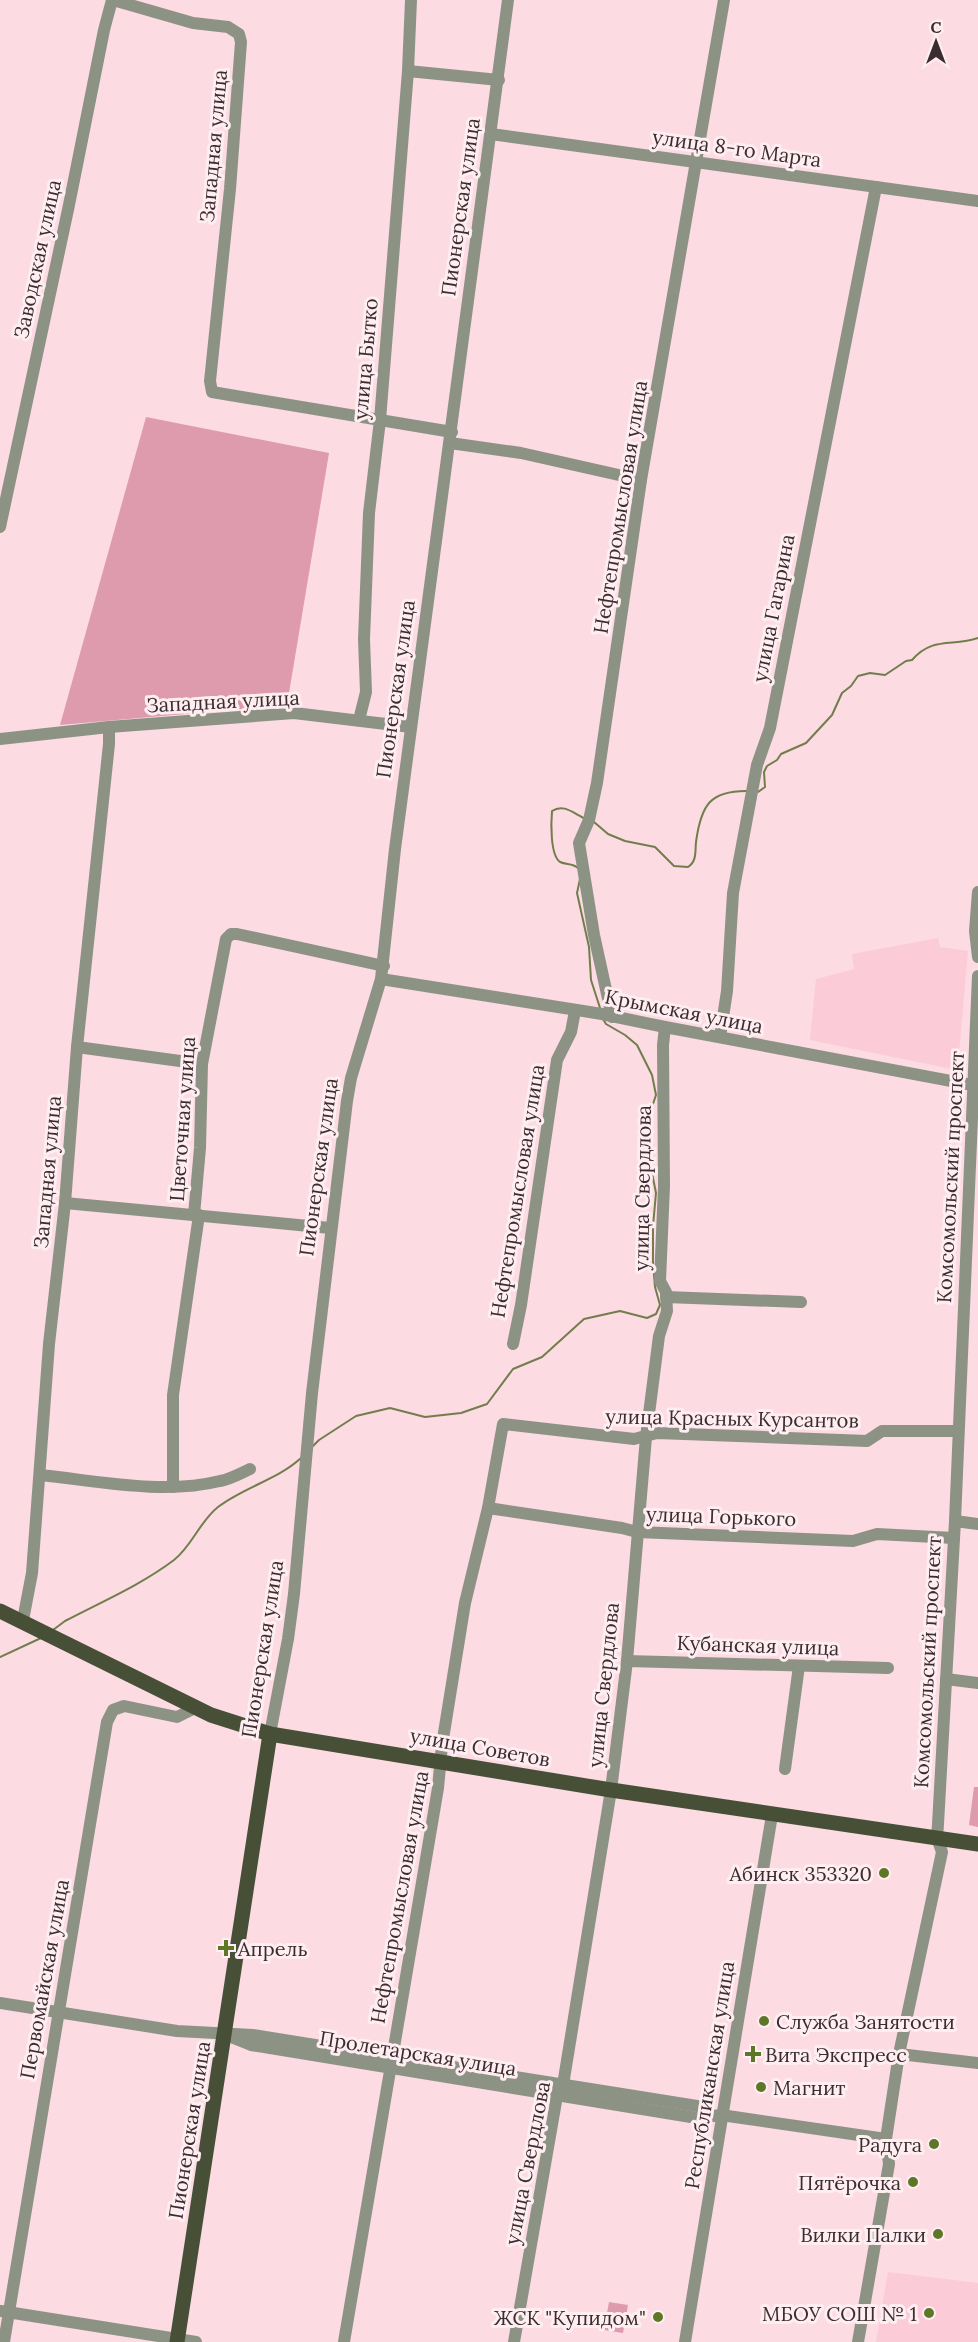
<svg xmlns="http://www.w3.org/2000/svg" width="978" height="2342" viewBox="0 0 978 2342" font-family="Lora,serif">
<rect width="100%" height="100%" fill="#fcdbe3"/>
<!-- built -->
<g fill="#fccbd8">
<polygon points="938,938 940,947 968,951 959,1053 952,1069 810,1040 816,979 854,969 852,954"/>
<polygon points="888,2272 978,2283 978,2342 876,2342"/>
</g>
<!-- green -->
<g fill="#de9bae">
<polygon points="146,417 329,453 287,705 60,725"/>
<polygon points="974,1787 978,1787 978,1827 969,1825"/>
<polygon points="609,2302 628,2305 623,2333 604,2330"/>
</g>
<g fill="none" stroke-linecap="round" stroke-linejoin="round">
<!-- stream -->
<g stroke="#717e4c" stroke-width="2">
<path d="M758 792 765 787 764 772 767 766 777 760 781 754 806 743 832 715 842 693 851 686 858 676 870 673 885 675 906 661 912 660C933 636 952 647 978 638"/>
<path d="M594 822 608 834 625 841 655 847 674 866 688 867C697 861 695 852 696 842 701 805 710 790 749 791"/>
<path d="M578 868C572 863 567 865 560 862 550 855 551 822 552 811 564 803 574 814 586 819"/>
<polyline points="580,879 577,893 589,947 591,980 601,1011"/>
<polyline points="312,1447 319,1440 356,1416 390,1408 425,1417 461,1413 487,1404 513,1369 542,1357 584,1319 620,1311 647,1318 656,1314 660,1305 655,1287 653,1263 653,1226 656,1193 647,1148 651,1123 650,1113 656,1095 652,1075 637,1045 625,1035 606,1024 603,1019"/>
<path d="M53 1630 65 1621C101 1602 141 1585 174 1560 192 1546 200 1521 218 1507 244 1487 277 1480 301 1458"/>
<polyline points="0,1657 41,1638"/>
</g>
<!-- minor -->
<g stroke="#8d9384" stroke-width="12">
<polyline points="113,0 193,23 228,27 239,34 241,42 230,189 210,381 212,392 452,432"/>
<polyline points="408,71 499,80"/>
<polyline points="491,134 978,201"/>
<polyline points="450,443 521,453 641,480"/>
<polyline points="0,527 69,205 104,30 112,0"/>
<polyline points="359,720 366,692 364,639 369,513 380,420 408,71 411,0"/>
<polyline points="0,739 109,727 294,713 411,727"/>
<polyline points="978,892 975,931 978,957"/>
<polyline points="381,979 602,1014 665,1027 978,1086"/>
<polyline points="612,1017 594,935 579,843 589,820 597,783 641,480 724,0"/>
<polyline points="720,1037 727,991 733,893 757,765 770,728 876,187"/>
<polyline points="77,1047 202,1064"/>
<polyline points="65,1203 330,1228"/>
<polyline points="194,1215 200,1148 202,1064 226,939 231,934 237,934 384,966"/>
<polyline points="666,1297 801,1302"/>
<polyline points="513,1344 521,1305 557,1060 571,1032 575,1011"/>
<path d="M40 1475C99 1481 162 1495 220 1481 231 1479 241 1473 250 1469"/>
<polyline points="173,1487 173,1395 199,1215"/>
<polyline points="488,1508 622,1528 637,1532 853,1541 877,1534 954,1538"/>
<polyline points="955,1521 978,1524"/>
<polyline points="23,1620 32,1573 49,1344 65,1203 77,1047 109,744 109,727"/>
<polyline points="627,1661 888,1668"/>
<polyline points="946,1679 978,1683"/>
<polyline points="270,1734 288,1639 294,1594 312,1393 347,1101 351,1078 381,979 395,849 508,0"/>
<polyline points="785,1769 799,1666"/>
<polyline points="0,2003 177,2031 253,2035 697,2106 713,2116"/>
<polyline points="231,2037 251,2045 697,2118 721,2115 886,2139"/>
<polyline points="899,2054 978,2063"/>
<polyline points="1,2311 196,2342"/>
<polyline points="4,2342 107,1722 113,1710 124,1706 177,1717 195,1708"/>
<polyline points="344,2342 438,1788 442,1745 465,1603 488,1508 503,1424 634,1439 657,1433 867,1441 882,1431 958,1431"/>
<polyline points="514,2342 557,2096 563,2085 611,1790 627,1661 646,1437 659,1336 667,1311 666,1292 660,1281 664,1186 663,1045 665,1027"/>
<polyline points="685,2342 772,1815"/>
<polyline points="858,2342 889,2164 886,2139 899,2054 942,1852 937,1838 938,1824 955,1521 978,976"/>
</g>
<!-- major -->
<g stroke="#475037" stroke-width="15">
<polyline points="0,1611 211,1715 270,1734 611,1790 978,1844"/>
<polyline points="177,2342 270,1734"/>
</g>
</g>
<!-- markers -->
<g fill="#5e7628" stroke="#feedf1" stroke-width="2">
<circle cx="884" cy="1873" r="6"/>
<path d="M223 1939h6v6h6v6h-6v6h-6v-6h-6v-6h6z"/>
<circle cx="764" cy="2021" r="6"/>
<path d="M750 2045h6v6h6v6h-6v6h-6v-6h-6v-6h6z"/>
<circle cx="761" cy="2087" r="6"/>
<circle cx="934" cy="2144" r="6"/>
<circle cx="913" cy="2182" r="6"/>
<circle cx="938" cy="2234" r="6"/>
<circle cx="929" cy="2313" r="6"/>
<circle cx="658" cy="2317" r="6"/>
</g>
<g text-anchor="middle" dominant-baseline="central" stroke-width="6" stroke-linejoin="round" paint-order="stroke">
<!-- street labels -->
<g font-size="20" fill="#3b2c30" stroke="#feedf1">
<text transform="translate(213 146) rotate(-85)">Западная улица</text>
<text transform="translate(737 148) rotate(8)">улица 8-го Марта</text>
<text transform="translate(460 207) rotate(-82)">Пионерская улица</text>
<text transform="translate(37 259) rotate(-78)">Заводская улица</text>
<text transform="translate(365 359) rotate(-85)">улица Бытко</text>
<text transform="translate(620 507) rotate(-81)">Нефтепромысловая улица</text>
<text transform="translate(773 608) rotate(-79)">улица Гагарина</text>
<text transform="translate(395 689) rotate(-82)">Пионерская улица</text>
<text transform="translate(223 701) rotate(-3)">Западная улица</text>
<text transform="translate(684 1011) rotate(11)">Крымская улица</text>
<text transform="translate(182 1119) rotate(-86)">Цветочная улица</text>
<text transform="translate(318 1167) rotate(-82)">Пионерская улица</text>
<text transform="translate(47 1172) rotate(-85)">Западная улица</text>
<text transform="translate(950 1177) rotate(-87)">Комсомольский проспект</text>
<text transform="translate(642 1188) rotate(-89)">улица Свердлова</text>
<text transform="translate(517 1191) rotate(-81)">Нефтепромысловая улица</text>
<text transform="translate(732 1418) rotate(1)">улица Красных Курсантов</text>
<text transform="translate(721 1516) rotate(2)">улица Горького</text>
<text transform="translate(758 1645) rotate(2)">Кубанская улица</text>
<text transform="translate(262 1649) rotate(-81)">Пионерская улица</text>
<text transform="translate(927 1662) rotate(-87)">Комсомольский проспект</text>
<text transform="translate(603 1685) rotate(-84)">улица Свердлова</text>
<text transform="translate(480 1747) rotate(10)">улица Советов</text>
<text transform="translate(399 1897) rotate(-80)">Нефтепромысловая улица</text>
<text transform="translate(44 1979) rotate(-80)">Первомайская улица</text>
<text transform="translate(418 2053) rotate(9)">Пролетарская улица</text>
<text transform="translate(709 2075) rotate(-81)">Республиканская улица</text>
<text transform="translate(189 2130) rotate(-81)">Пионерская улица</text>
<text transform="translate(527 2163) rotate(-79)">улица Свердлова</text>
</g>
<!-- poi labels -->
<g font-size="20" fill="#3b2c30" stroke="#feedf1" text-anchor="end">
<text x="872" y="1873">Абинск 353320</text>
<text x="238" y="1948" text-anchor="start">Апрель</text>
<text x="776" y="2021" text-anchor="start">Служба Занятости</text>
<text x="765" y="2054" text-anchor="start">Вита Экспресс</text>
<text x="773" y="2087" text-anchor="start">Магнит</text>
<text x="922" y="2144">Радуга</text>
<text x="901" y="2182">Пятёрочка</text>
<text x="926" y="2234">Вилки Палки</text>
<text x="917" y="2313">МБОУ СОШ № 1</text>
<text x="646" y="2317">ЖСК "Купидом"</text>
</g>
</g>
<!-- north arrow -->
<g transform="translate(936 42)" stroke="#feedf1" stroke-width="4.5" paint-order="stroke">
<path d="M0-4.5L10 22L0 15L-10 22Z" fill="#3b2c30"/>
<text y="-9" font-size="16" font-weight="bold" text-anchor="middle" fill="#3b2c30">С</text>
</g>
</svg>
